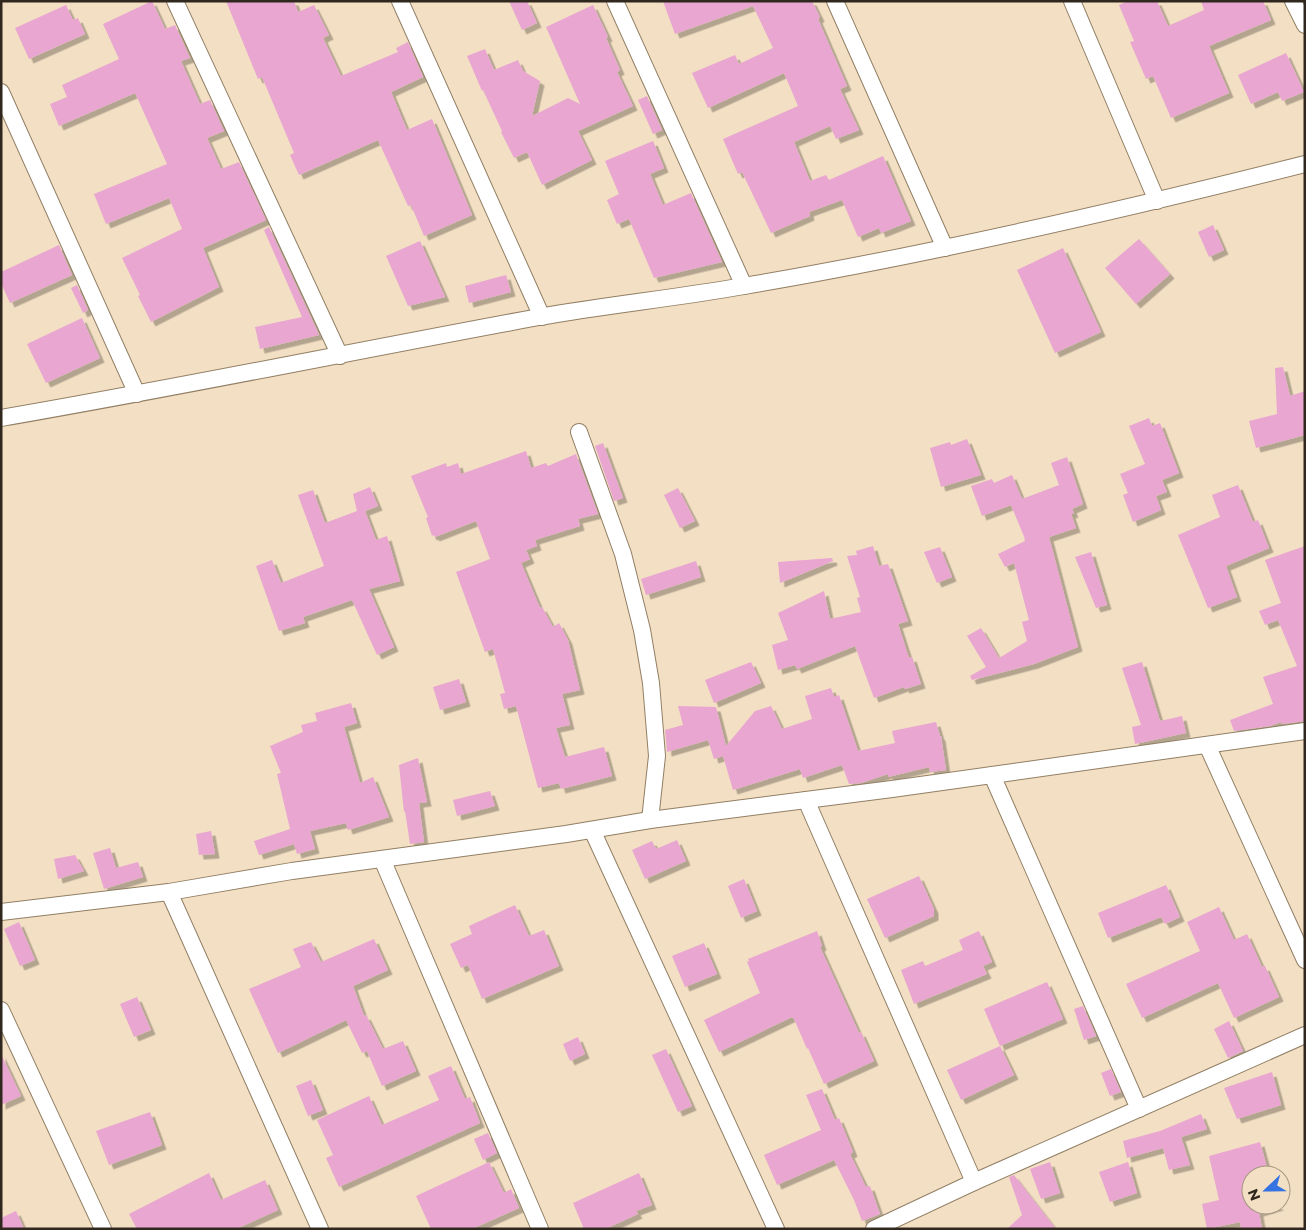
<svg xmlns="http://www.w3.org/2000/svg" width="1306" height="1230" viewBox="0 0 1306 1230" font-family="Montserrat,sans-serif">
<defs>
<filter id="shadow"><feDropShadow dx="4.5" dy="4.5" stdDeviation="0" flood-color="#0004"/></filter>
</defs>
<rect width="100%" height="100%" fill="#f3dfc3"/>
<!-- building -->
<g fill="#e8a6d1" filter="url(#shadow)">
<polygon points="152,1 165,29 175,25 190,58 181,61 200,104 210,100 224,131 207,138 221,169 239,162 266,220 203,248 219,287 151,322 138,296 140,295 122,258 182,229 169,198 106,224 94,194 167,164 136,95 135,93 59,126 50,104 67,97 62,85 119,59 103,24"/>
<polygon points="226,1 294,1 298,12 314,5 329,35 323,38 341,76 398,52 396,48 408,42 423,77 391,92 407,130 432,119 472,215 424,236 411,205 408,206 378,140 299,175 290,155 294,153 262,77 258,79"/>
<polygon points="509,1 527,1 537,23 522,30"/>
<polygon points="663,1 812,1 820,17 818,19 847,86 840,89 859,130 836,139 830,126 794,142 810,181 826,175 829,180 883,156 911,221 881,233 879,228 858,237 842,200 809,212 810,216 771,233 742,172 738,174 723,139 798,106 784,73 708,108 692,73 735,55 739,64 773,48 753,6 675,34"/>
<polygon points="1128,1 1157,1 1168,26 1204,10 1201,1 1263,1 1271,20 1209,46 1229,93 1171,118 1153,76 1146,79 1130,42 1134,41 1119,5"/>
<polygon points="66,5 73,20 78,18 85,34 29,59 15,28"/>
<polygon points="593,5 608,37 606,38 620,70 617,72 633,106 578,131 592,160 542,185 527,152 514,158 501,132 502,131 483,90 482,91 467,56 485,49 494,70 518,60 523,71 540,81 532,116 568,98 580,104 546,27"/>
<polygon points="1286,53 1304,92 1282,101 1278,92 1251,104 1238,75"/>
<polygon points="647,96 662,130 653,134 638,100"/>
<polygon points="653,141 664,168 650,174 663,205 691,193 722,262 654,278 629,219 617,224 607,200 619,194 605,161"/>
<polygon points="1213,225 1224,250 1209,257 1198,232"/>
<polygon points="269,227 319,335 260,349 255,327 302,317 264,230"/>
<polygon points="1139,239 1170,274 1136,304 1105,268"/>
<polygon points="420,241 445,297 408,306 386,256"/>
<polygon points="59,245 72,275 10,303 1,283 1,272"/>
<polygon points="1063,248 1101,332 1055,353 1017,270"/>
<polygon points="506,275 511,292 469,303 465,286"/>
<polygon points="77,285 88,310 83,313 71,288"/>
<polygon points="82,318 100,358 46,383 27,344"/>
<polygon points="1283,367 1290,396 1305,391 1305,435 1256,448 1249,421 1277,414 1275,368"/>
<polygon points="1149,418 1152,426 1160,423 1179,473 1162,480 1167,492 1156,496 1161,510 1133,522 1123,495 1128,493 1120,474 1145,464 1129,426"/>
<polygon points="967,439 981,475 941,487 930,448 950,442 951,445"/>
<polygon points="603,443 623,498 614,501 595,446"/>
<polygon points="526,451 531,468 546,463 548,466 576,454 598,514 578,519 580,526 535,540 537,546 526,550 530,559 521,563 540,608 542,607 553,627 559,623 568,640 580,690 562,694 570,725 556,728 565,757 604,747 612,776 561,789 559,783 538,788 516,706 504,709 500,694 505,693 493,649 485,652 456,572 490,559 476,521 435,537 434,535 432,536 426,518 428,517 411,476 446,463 447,467 458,463 461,474"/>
<polygon points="1067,457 1083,504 1072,509 1074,513 1071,514 1076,528 1049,537 1078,647 1034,664 972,680 970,676 986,667 967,636 981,628 999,658 1027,641 1022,622 1029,620 1014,563 1005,567 998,554 1025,541 1024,539 1025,539 1011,505 982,516 971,486 992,479 994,483 1012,475 1022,499 1059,485 1051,463"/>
<polygon points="1238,485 1253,522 1258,520 1269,548 1226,566 1237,597 1208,608 1178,535 1220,517 1212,495"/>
<polygon points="370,487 378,506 365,511 376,540 387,536 400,581 369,589 394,647 377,655 352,600 303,617 305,623 279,631 256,566 272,560 281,583 324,566 298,495 313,490 325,523 357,511 353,494"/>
<polygon points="678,488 695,521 680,528 664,495"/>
<polygon points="873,546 879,566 888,564 908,621 898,624 909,658 912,657 921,684 905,689 904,687 874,698 855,646 797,669 795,665 778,670 772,645 788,640 778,613 824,591 830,619 861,612 857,598 860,597 847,556 857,555 856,551"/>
<polygon points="1305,546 1305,721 1282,724 1281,722 1270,726 1234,731 1230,720 1273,704 1263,677 1297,666 1278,620 1265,625 1259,611 1281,603 1265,560"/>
<polygon points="940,547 952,577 937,583 924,552"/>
<polygon points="1091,552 1107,605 1096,608 1075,557"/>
<polygon points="832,558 833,561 780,583 778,562"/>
<polygon points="696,561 701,577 646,595 641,579"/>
<polygon points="751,662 761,683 714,703 705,680"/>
<polygon points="1142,662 1160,721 1182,716 1186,733 1135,744 1132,727 1141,725 1122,668"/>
<polygon points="459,679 466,702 440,710 433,687"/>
<polygon points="831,688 834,697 839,695 858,751 895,743 892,731 936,722 940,736 941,736 946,770 930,772 929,767 888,777 888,774 861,783 849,784 842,765 803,778 800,769 733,790 723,756 714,759 708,740 667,752 665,730 683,725 678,706 716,707 726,746 755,711 771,706 782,729 812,719 805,696"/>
<polygon points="351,703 357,723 344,727 360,783 373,777 389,817 348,830 346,823 310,831 315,849 297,854 294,844 259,855 254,841 290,829 277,774 281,773 270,746 303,732 301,725 317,721 315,713"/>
<polygon points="418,758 427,802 419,803 424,842 410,844 405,811 404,812 399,765"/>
<polygon points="490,791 495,806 457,816 453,800"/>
<polygon points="211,831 215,854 199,855 196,834"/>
<polygon points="677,840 686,861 645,879 632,850 652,841 656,849"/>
<polygon points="110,848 116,868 138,862 143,877 104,889 93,853"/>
<polygon points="75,855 84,871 58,879 54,859"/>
<polygon points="919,876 934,909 934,916 885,938 867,899"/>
<polygon points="744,879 757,911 741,918 728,886"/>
<polygon points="1166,885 1180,917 1165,924 1161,917 1108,938 1098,913"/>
<polygon points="515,905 529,936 544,930 559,966 482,999 468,965 461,968 450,944 472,934 469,926"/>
<polygon points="1219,907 1234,940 1247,934 1262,967 1265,966 1279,997 1234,1018 1218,983 1142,1018 1126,984 1200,951 1187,922"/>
<polygon points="19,922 35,960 20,966 4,929"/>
<polygon points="817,931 822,946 820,947 859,1033 861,1032 874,1061 824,1084 808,1048 807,1049 794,1019 792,1017 719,1052 704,1020 760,993 747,962 749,961 748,959"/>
<polygon points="979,931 992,962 983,966 987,974 914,1004 901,970 923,961 925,966 963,950 959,940"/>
<polygon points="374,939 388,970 353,986 364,1016 366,1015 383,1049 403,1041 416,1071 382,1086 367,1051 362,1053 346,1020 278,1053 249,989 301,967 293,949 311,942 321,962"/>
<polygon points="704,943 717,974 685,987 672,956"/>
<polygon points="1047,982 1063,1019 1000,1046 1014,1075 961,1100 947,1070 1000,1046 984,1009"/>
<polygon points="137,997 151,1030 134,1037 120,1004"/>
<polygon points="1083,1006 1096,1036 1084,1040 1074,1009"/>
<polygon points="1229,1021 1243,1051 1228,1058 1214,1029"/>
<polygon points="578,1037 585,1054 570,1061 563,1044"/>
<polygon points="666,1049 692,1106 678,1112 652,1055"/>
<polygon points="1,1054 21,1096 1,1105"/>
<polygon points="451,1066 465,1099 470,1097 480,1123 339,1187 326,1158 333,1155 317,1120 369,1096 382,1125 439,1100 428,1076"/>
<polygon points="1111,1069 1121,1092 1110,1096 1101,1073"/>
<polygon points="1272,1072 1281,1105 1237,1119 1224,1088"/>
<polygon points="311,1080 323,1110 308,1116 296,1086"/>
<polygon points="822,1089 835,1120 839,1118 853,1152 850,1154 866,1187 870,1186 880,1214 862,1221 854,1200 834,1160 777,1185 764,1155 821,1130 806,1095"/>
<polygon points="150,1112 162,1145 109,1165 96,1131"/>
<polygon points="1201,1114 1207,1129 1181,1137 1190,1165 1169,1170 1163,1148 1127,1158 1123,1141 1160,1131"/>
<polygon points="488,1133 497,1153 483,1160 474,1139"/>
<polygon points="1260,1142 1269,1175 1251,1175 1251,1205 1279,1205 1279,1206 1259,1212 1262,1229 1241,1229 1240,1222 1207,1229 1202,1204 1219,1200 1209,1156"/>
<polygon points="489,1162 504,1193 511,1189 519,1208 472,1229 431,1229 416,1196"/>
<polygon points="1050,1162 1060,1193 1041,1199 1030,1169"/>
<polygon points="1128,1162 1137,1193 1110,1202 1099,1172"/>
<polygon points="209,1173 221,1200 265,1180 278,1210 236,1229 137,1229 129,1214"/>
<polygon points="639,1173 652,1205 636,1211 638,1214 605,1229 584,1229 573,1203"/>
<polygon points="1014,1175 1056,1229 1007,1229 1022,1215 1009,1177"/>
<polygon points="16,1211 24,1229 1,1229 1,1218"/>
</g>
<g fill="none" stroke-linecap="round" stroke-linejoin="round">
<defs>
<g id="minor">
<polyline points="175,1 340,356"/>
<polyline points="400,1 542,317"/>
<polyline points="615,1 744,286"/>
<polyline points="835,1 945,248"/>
<polyline points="1072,1 1157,201"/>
<polyline points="1293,1 1305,25"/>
<polyline points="1,92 137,394"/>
<path d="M1 418C181 387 360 350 539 317 607 305 676 298 744 286 933 254 1119 211 1305 164"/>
<polyline points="579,432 623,554 642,630 651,683 657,756 650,820"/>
<polyline points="1207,745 1305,960"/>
<polyline points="992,775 1139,1109"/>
<polyline points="806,800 974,1182"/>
<polyline points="592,830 776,1229"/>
<polyline points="382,859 540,1229"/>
<polyline points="169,892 320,1229"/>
<polyline points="1,912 169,892 292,871 566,834 650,820 892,789 1305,731"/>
<polyline points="1,1010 103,1229"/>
<polyline points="874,1229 974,1182 1305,1035"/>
</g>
</defs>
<!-- minor casing -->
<use href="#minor" stroke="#917f65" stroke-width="18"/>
<!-- minor -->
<use href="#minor" stroke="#fff" stroke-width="16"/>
</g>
<!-- border -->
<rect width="1306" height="1230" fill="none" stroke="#30281e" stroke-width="5"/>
<!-- north arrow -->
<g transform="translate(1266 1190) rotate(248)"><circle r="24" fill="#f3dfc3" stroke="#a59681"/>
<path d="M0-4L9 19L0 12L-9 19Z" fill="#3673e2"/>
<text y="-8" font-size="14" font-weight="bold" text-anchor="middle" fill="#30281e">N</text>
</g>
</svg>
